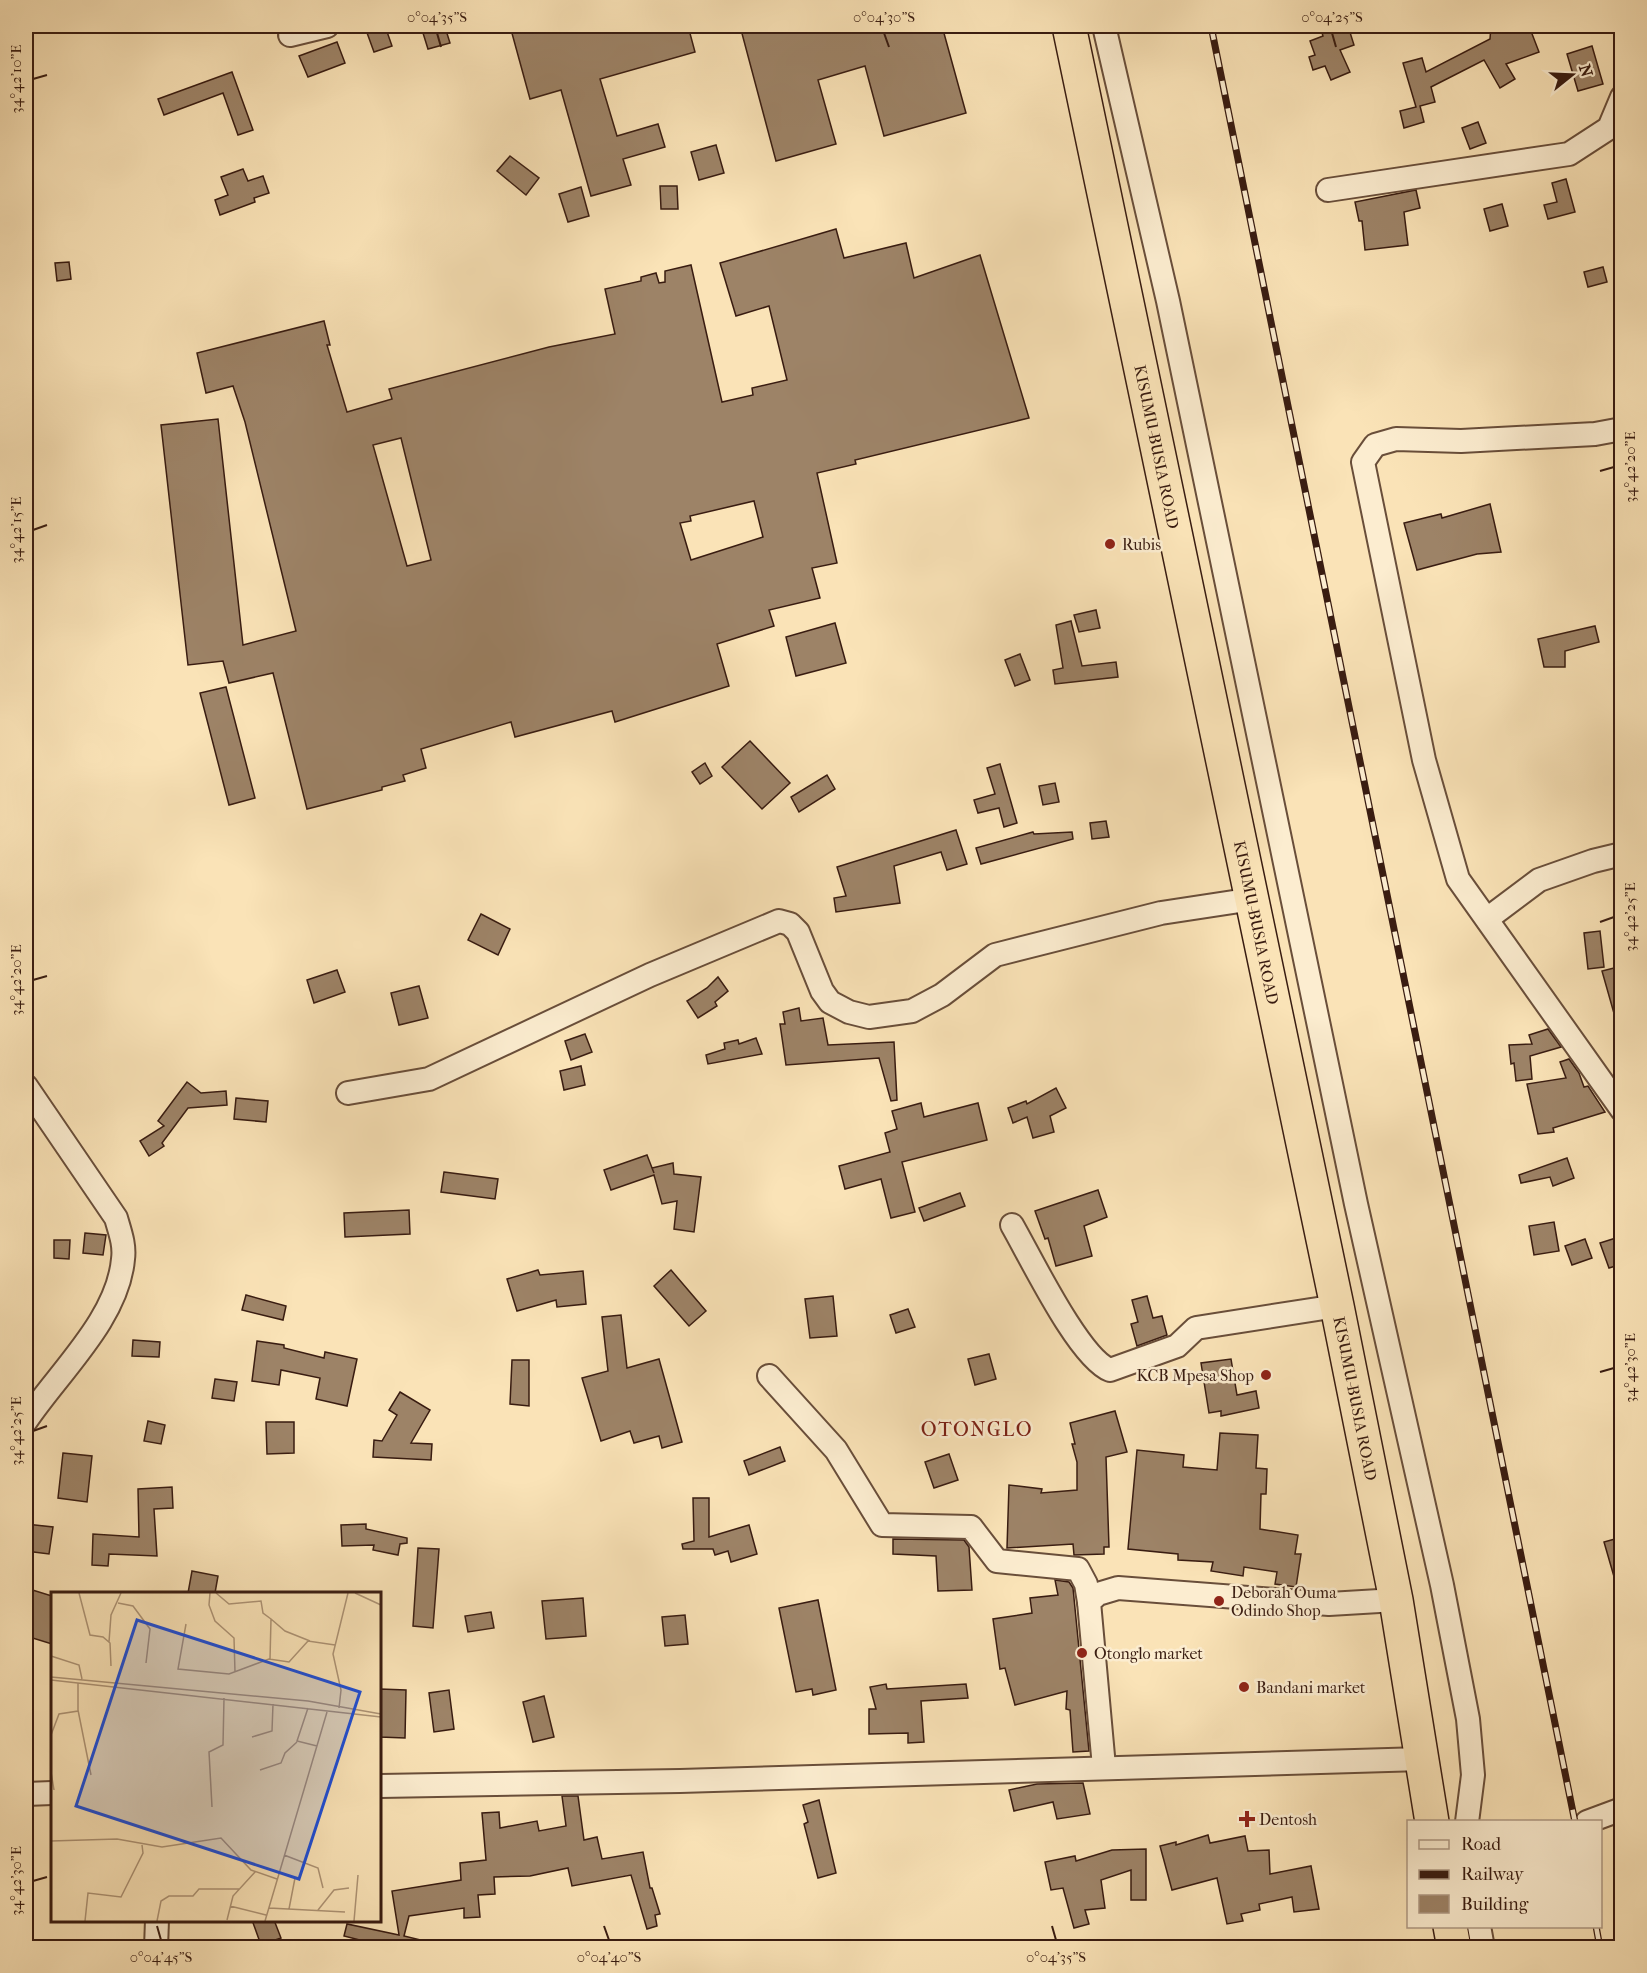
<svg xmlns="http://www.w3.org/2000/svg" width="1647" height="1973" viewBox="0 0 1647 1973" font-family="'IM FELL French Canon',serif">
<rect width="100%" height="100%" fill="#fae3b7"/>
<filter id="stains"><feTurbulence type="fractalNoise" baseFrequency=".00333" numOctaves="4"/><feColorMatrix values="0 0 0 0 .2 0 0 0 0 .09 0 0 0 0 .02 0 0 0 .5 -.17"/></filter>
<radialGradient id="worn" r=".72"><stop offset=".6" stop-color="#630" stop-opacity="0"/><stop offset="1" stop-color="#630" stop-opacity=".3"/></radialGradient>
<!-- building -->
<g fill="#9d8367" stroke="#391c11" stroke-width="1.5" fill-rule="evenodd">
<polygon points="379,26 385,26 392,46 374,52 366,30"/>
<polygon points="510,26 688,26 695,52 600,79 617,136 658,124 665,147 623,159 631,185 591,196 561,90 530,99"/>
<polygon points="740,26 942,26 966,113 884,136 865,66 818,80 836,144 776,161"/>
<polygon points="1320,26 1348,26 1354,45 1340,50 1350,72 1331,80 1325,66 1313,70 1309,57 1315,55 1310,41 1323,36"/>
<polygon points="1491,26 1529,26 1539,52 1506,64 1515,79 1500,88 1484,60 1431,87 1435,102 1420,106 1424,122 1404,128 1400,111 1416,107 1403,63 1422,58 1426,72 1490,39"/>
<polygon points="445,27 450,43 428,49 423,33"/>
<polygon points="337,42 345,63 308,77 299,56"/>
<polygon points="1592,46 1603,84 1578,91 1567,54"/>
<polygon points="232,72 253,130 238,135 223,93 164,115 158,99"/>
<polygon points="1478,122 1486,143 1470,149 1462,128"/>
<polygon points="716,145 724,173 699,180 691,152"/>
<polygon points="510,156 539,178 526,195 497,171"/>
<polygon points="243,169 248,181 263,176 269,193 254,198 255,202 220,215 215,200 228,195 221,177"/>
<polygon points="1566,179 1575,212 1548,219 1544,205 1557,202 1552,183"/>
<polygon points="660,186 677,186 678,209 661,209"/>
<polygon points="581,187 589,216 568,222 559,194"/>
<polygon points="1416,190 1420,208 1404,212 1408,245 1365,250 1362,221 1359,221 1355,202"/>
<polygon points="1502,204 1508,226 1490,231 1484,209"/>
<path d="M836 229 844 258 906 243 914 278 980 255 1029 418 855 460 856 464 817 473 837 563 812 568 820 598 769 610 774 626 717 644 729 686 615 722 612 711 515 737 511 722 421 749 426 768 403 775 405 781 382 787V790L307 809 273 673 229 683 223 661 188 665 161 425 218 419 243 645 296 631 245 422 233 386 206 393 197 353 324 321 330 345H327L347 412 392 399 389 389 549 347 615 334 605 289 641 281V277L656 273 659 283 665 282V271L691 265 722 402 753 395 752 388 787 380 769 306 736 316 720 263ZM401 438 431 560 407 566 373 445ZM754 501 763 537 691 560 680 523 691 521 690 516Z"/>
<polygon points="69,262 71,279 57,281 55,263"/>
<polygon points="1603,267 1607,282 1588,287 1584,272"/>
<polygon points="1490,504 1501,552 1477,554 1417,570 1404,523 1441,514 1442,518"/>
<polygon points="1096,610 1100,628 1079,632 1074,615"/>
<polygon points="1071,621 1082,666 1116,662 1118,677 1055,684 1053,670 1063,668 1056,625"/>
<polygon points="835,623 846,663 796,676 786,637"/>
<polygon points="1595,626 1599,642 1565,651 1565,667 1544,667 1538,639"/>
<polygon points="1020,654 1030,680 1015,686 1005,660"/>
<polygon points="226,687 255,798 229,805 200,693"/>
<polygon points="750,741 790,783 762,809 722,767"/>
<polygon points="705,763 712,776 700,784 692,772"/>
<polygon points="1000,764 1017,823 1004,827 999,808 978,813 974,800 995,794 987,768"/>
<polygon points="827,775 835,789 799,812 791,797"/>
<polygon points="1055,783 1059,802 1043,805 1039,786"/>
<polygon points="1106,821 1109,837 1092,839 1090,823"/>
<polygon points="956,830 967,864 947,870 941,852 894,866 900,903 836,912 834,898 846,896 837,867"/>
<polygon points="1033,832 1034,834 1072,832 1073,839 981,864 976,848"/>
<polygon points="481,914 510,929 498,955 468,940"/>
<polygon points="1600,931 1604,967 1588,969 1584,933"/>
<polygon points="1622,966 1622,1024 1617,1024 1602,971"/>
<polygon points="337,970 345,992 314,1003 307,980"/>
<polygon points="718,977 728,991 715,1002 717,1006 698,1018 687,1001 707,988"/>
<polygon points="419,986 428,1018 399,1025 391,993"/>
<polygon points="799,1008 801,1021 823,1018 828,1045 894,1042 897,1100 891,1101 879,1058 786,1065 780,1024 785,1024 783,1012"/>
<polygon points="1548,1029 1561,1047 1530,1056 1532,1079 1516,1081 1514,1063 1511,1064 1509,1045 1532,1044 1529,1035"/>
<polygon points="585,1034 592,1052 571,1060 565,1041"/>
<polygon points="756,1038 762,1054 708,1064 706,1055 725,1049 724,1043 738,1040 739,1044"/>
<polygon points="1569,1059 1579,1073 1584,1087 1588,1086 1605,1112 1553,1128 1554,1132 1538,1134 1527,1084 1566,1078 1560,1062"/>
<polygon points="581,1066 585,1085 564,1090 560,1071"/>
<polygon points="187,1082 201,1093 226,1091 227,1105 188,1108 162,1143 164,1146 149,1156 140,1141 164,1126 158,1121"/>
<polygon points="1056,1088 1066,1108 1050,1116 1054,1132 1033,1138 1027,1117 1013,1123 1008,1108 1026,1101 1027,1104"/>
<polygon points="236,1098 268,1101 266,1122 234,1119"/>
<polygon points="921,1103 924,1117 978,1103 987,1140 902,1162 915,1212 891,1218 881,1179 845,1189 839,1166 890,1152 885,1133 897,1129 892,1111"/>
<polygon points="647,1155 654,1173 652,1168 673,1163 674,1174 701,1177 694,1232 674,1229 677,1201 662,1204 654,1175 611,1190 604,1170"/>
<polygon points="1567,1158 1574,1178 1553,1186 1550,1177 1521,1183 1519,1175"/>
<polygon points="444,1172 498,1179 495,1199 441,1192"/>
<polygon points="1098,1190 1107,1217 1084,1226 1092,1256 1056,1266 1048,1238 1045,1239 1035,1211"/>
<polygon points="960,1193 965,1206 924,1221 919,1208"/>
<polygon points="409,1210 410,1234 345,1237 344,1213"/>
<polygon points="1554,1222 1559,1251 1534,1255 1529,1226"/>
<polygon points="85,1233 106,1235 103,1255 83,1253"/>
<polygon points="1622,1236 1622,1264 1609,1268 1600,1243"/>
<polygon points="1585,1239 1592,1258 1572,1265 1565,1246"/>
<polygon points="54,1240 70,1240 69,1259 54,1258"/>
<polygon points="538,1270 540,1275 583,1271 586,1304 557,1307 556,1300 517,1311 507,1279"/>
<polygon points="671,1270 706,1311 689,1326 654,1286"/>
<polygon points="246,1295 286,1306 283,1320 242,1310"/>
<polygon points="833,1296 837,1336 810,1338 805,1299"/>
<polygon points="1147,1296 1153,1318 1162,1316 1167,1335 1137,1346 1131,1324 1138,1322 1132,1300"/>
<polygon points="908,1309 915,1327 896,1333 890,1315"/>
<polygon points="621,1315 627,1368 659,1359 682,1442 662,1448 659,1436 634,1443 630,1431 601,1441 582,1378 608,1371 602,1317"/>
<polygon points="133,1340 160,1342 159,1357 132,1356"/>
<polygon points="257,1341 284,1345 284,1348 324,1358 325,1352 357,1359 347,1406 316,1399 320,1378 281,1370 279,1385 252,1381"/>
<polygon points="989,1354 996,1379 975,1385 968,1359"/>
<polygon points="1231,1359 1237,1395 1256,1391 1259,1408 1221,1416 1221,1411 1209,1413 1201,1363"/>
<polygon points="512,1360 529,1360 529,1406 510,1404"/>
<polygon points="215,1379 237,1382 234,1401 212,1398"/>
<polygon points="400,1392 430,1410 411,1443 432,1444 431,1460 373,1457 374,1440 382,1441 397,1415 389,1410"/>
<polygon points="1115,1411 1127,1452 1106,1457 1109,1547 1104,1547 1104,1554 1074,1555 1073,1544 1007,1548 1009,1485 1042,1489 1041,1493 1077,1490 1077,1462 1072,1444 1075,1444 1070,1423"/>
<polygon points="148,1421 165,1425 161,1444 144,1441"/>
<polygon points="266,1422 294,1422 294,1453 267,1454"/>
<polygon points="1220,1433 1258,1435 1256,1468 1267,1469 1266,1494 1261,1494 1260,1529 1298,1535 1295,1554 1301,1554 1296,1587 1275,1584 1277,1572 1244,1567 1243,1576 1211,1571 1213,1562 1178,1560 1178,1554 1128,1549 1137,1450 1184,1455 1183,1467 1217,1470"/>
<polygon points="780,1447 785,1461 749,1475 744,1461"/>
<polygon points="63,1453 92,1456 87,1502 58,1498"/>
<polygon points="949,1454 958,1480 934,1488 925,1462"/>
<polygon points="172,1487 173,1508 154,1509 157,1556 109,1554 108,1566 92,1565 93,1534 139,1537 138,1489"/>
<polygon points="693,1498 709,1498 709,1537 749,1525 757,1554 731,1562 728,1551 715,1555 713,1549 683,1549 682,1544 694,1541"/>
<polygon points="26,1524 53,1527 49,1554 26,1551"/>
<polygon points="366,1524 366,1529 407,1538 407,1543 400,1544 398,1555 373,1550 374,1545 342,1546 341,1525"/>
<polygon points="1622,1537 1622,1587 1617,1587 1604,1542"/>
<polygon points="893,1539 964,1540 969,1547 972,1590 938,1591 936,1556 893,1554"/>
<polygon points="418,1548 439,1549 433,1628 413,1626"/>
<polygon points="192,1571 218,1576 215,1593 188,1593"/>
<polygon points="1055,1580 1069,1582 1073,1588 1089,1751 1073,1752 1070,1710 1066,1709 1067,1691 1015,1705 1005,1668 1000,1669 993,1619 1032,1613 1030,1598 1058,1595"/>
<polygon points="26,1588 52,1596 52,1644 26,1636"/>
<polygon points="583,1598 586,1636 546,1639 542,1601"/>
<polygon points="818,1600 836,1690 813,1695 812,1689 796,1692 779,1608"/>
<polygon points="491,1612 494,1628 468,1632 465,1616"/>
<polygon points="685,1615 688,1644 665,1646 662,1617"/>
<polygon points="886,1684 887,1689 966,1684 968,1698 921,1701 924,1742 908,1743 908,1733 869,1734 869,1709 876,1709 870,1687"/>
<polygon points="380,1689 406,1690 405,1738 380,1737"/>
<polygon points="449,1690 454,1729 434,1732 429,1693"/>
<polygon points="544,1696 554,1737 533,1742 523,1702"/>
<polygon points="1083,1783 1090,1814 1057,1819 1053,1802 1014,1811 1009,1790 1037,1784"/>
<polygon points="562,1796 578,1796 584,1840 597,1837 602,1859 643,1852 650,1888 652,1888 660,1914 655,1915 657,1926 647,1929 631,1875 572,1886 568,1868 530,1876 494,1877 495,1894 478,1895 480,1917 464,1918 464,1908 409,1916 404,1936 425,1941 425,1947 387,1947 344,1936 347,1924 399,1935 392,1891 461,1880 460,1863 486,1860 482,1813 499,1812 500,1828 537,1821 539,1831 566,1826"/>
<polygon points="819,1800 836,1873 818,1878 804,1824 808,1822 803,1805"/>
<polygon points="1208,1835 1210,1843 1245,1836 1248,1851 1269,1850 1270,1874 1311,1866 1319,1909 1294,1912 1292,1897 1259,1904 1260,1910 1241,1914 1243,1921 1227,1924 1217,1878 1172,1890 1160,1846 1176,1842 1176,1845"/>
<polygon points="1146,1849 1146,1900 1131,1900 1131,1870 1101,1880 1105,1908 1085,1910 1089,1924 1074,1928 1063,1888 1051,1890 1045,1862 1075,1856 1076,1861 1112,1850"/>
<polygon points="252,1920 274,1920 281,1938 261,1945"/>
</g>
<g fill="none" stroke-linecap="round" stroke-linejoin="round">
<defs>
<g id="minor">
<polyline points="1104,26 1168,301 1356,1204 1442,1585 1468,1719 1473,1775 1467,1822"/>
<polyline points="290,35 327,26"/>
<polyline points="1328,190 1569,154 1609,128 1622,97"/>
<polyline points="1622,429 1595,434 1461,441 1396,439 1375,445 1363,462 1424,760 1458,879 1622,1110"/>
<polyline points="1487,919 1539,880 1593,861 1622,854"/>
<path d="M26 1086 116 1218C120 1232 125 1245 123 1259 118 1319 58 1373 26 1421"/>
<polyline points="348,1093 429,1079 650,975 779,921 790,924 798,932 822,991 830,1002 849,1012 869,1017 912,1011 942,995 995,955 1161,913 1253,899"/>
<path d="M1012 1225C1031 1258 1079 1358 1110 1370L1177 1346 1196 1328 1337 1306"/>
<polyline points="769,1376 836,1450 882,1525 971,1527 997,1561 1078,1569 1086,1584 1089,1602"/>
<polyline points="1104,1767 1089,1602 1098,1594 1118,1588 1329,1604 1396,1600"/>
<polyline points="380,1786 680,1781 1422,1759"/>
<polyline points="26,1794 52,1793"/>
<polyline points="1587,1822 1622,1809"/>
<polyline points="1479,1926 1483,1948"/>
<polyline points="156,1948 157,1920"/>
</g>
<g id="highway">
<path id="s1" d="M1069 26 1337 1306 1396 1600 1432 1822"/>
<polyline points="1450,1926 1454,1948"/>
</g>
</defs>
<!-- minor casing -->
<use href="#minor" stroke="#694e3a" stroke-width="26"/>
<!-- highway casing -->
<use href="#highway" stroke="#391c11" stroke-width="36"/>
<!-- minor -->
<use href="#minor" stroke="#fcedd0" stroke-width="22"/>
<!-- highway -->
<use href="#highway" stroke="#fae3b7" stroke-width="33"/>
<defs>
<g id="rail">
<polyline points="1211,26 1575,1822"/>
<polyline points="1596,1926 1600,1948"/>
</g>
</defs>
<!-- rail casing -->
<use href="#rail" stroke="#391c11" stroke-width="7"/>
<!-- rail -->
<use href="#rail" stroke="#fcedd0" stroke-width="4.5" stroke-dasharray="14" stroke-linecap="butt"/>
</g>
<!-- ticks -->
<path fill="none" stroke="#391c11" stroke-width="2" d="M437 33 441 47M884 33 889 47M1332 33 1336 47M33 79 47 75M1600 471 1614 467M33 530 47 525M1600 922 1614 917M33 980 47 976M1600 1372 1614 1368M33 1431 47 1426M33 1881 47 1877M157 1926 161 1940M604 1926 609 1940M1052 1926 1056 1940"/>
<!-- markers -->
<g fill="#8f2418" stroke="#fcedd0" stroke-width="2">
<circle cx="1110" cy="544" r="6"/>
<circle cx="1266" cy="1375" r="6"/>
<circle cx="1219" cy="1601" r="6"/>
<circle cx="1082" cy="1653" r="6"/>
<circle cx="1244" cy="1687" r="6"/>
<path d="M1244 1810h6v6h6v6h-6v6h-6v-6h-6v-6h6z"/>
</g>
<g text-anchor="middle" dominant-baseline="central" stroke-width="5" stroke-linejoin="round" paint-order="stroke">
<!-- street labels -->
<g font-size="16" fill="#391c11" stroke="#fcedd0">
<text stroke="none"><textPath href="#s1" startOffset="430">KISUMU-BUSIA ROAD</textPath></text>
<text stroke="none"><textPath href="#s1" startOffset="916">KISUMU-BUSIA ROAD</textPath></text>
<text stroke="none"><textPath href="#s1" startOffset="1402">KISUMU-BUSIA ROAD</textPath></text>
</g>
<!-- poi labels -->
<g font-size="16" fill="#391c11" stroke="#fcedd0" text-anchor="start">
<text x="1122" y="544">Rubis</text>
<text x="1254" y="1375" text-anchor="end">KCB Mpesa Shop</text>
<text x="1231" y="1592">Deborah Ouma<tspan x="1231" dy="18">Odindo Shop</tspan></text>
<text x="1094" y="1653">Otonglo market</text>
<text x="1256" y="1687">Bandani market</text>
<text x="1259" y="1819">Dentosh</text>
</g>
<!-- quarter labels -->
<g font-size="20" letter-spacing="1.5" fill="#7a1f14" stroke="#fcedd0">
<text x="977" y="1429">OTONGLO</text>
</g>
</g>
<!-- overview -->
<g transform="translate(51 1592)">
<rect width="330" height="330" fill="#fae3b7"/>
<path fill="none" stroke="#ad9375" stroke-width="1.5" d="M28 1 39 43 52 45 59 51 60 74M159 1 158 13 164 29 183 46 184 80M165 1 178 12 210 9 212 21 220 27 219 67M304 1 330 13M67 11 82 14 99 37 95 71M220 27 234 39 259 49M135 32 127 77 178 82 218 67 238 70 257 49 284 53M58 50 60 23 70 1M0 64 28 73 31 87M0 85 257 109 330 122M0 88 330 125M257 116 246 149 266 154M288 116 290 98 282 62 297 1M27 118 40 183M0 143 8 122 27 119V91M201 145 221 139 222 112M209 178 230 171 234 161 246 150M0 180 3 198M161 215 158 160 172 153 173 106M0 249 66 247 111 255 170 246 200 278 226 287M233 263 267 276 272 296M179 314 215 323M218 316 294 320M238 317 244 286M267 318 283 298 298 296M176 328 182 304 204 280M34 329 37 301 70 305 92 261 91 253M106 329 110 309 118 304H142L148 297H188M214 329 276 120M303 329 307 283"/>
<path fill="#1d4ed8" fill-opacity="0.15" stroke="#1d4ed8" stroke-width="3" d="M86 28 309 100 248 287 25 214Z"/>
<rect width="330" height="330" fill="none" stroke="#391c11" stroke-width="3"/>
</g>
<!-- margin -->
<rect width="1647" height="1973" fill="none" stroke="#fae3b7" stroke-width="66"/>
<!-- legend -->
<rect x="1407" y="1820" width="195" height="108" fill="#fcedd0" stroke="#ae9984" stroke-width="1.5"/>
<rect x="1419" y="1840" width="30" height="9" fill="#fcedd0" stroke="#ae9984" stroke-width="1.5"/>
<text x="1461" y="1850" font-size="18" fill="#391c11">Road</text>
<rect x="1419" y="1870" width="30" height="9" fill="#391c11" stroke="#ae9984" stroke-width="1.5"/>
<text x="1461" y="1880" font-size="18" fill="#391c11">Railway</text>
<rect x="1419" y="1895" width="30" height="18" fill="#9d8367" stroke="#ae9984" stroke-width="1.5"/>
<text x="1461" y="1910" font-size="18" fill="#391c11">Building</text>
<!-- north arrow -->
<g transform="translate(1572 75) rotate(72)" stroke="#fcedd0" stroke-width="4.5" paint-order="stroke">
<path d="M0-4.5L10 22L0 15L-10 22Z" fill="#391c11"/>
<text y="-9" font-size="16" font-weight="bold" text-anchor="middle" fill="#391c11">N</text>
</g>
<rect x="33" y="33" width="1581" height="1907" fill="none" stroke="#391c11" stroke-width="2"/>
<g font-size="15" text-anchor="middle" fill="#391c11">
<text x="437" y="22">0°04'35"S</text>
<text x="884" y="22">0°04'30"S</text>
<text x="1332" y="22">0°04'25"S</text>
<text transform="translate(16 79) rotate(-90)" y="5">34°42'10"E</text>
<text transform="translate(1630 467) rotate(-90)" y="5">34°42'20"E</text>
<text transform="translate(16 530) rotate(-90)" y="5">34°42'15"E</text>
<text transform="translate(1630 917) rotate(-90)" y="5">34°42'25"E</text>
<text transform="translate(16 980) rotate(-90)" y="5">34°42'20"E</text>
<text transform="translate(1630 1368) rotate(-90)" y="5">34°42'30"E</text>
<text transform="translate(16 1431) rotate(-90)" y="5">34°42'25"E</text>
<text transform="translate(16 1881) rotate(-90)" y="5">34°42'30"E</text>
<text x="161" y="1962">0°04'45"S</text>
<text x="609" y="1962">0°04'40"S</text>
<text x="1056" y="1962">0°04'35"S</text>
</g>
<rect width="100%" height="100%" filter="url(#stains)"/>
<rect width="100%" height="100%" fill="url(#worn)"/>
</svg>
